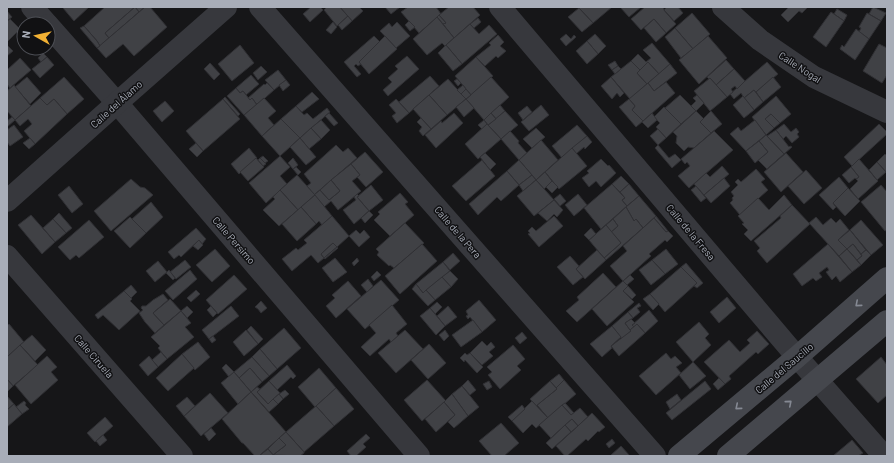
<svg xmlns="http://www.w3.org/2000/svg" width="894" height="463" viewBox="0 0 894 463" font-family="Barlow,sans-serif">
<rect width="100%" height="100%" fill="#161618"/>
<!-- building -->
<g fill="#404145" stroke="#303034">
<polygon points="64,7 89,7 74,21 63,8"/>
<polygon points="105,7 145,7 139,12 135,7 105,33 109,38 100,46 97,41 84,26"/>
<polygon points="135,7 139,12 109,38 105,33"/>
<polygon points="145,7 150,7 167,27 134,56 123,44 106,58 97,48"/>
<polygon points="311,7 320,7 323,10 310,22 303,14"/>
<polygon points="327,7 340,7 348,16 337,26 324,10"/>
<polygon points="340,7 359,7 363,11 352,21"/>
<polygon points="385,7 400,7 391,14"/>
<polygon points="408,7 436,7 441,14 419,33 401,12"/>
<polygon points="449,7 473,7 480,15 454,38 443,24 446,23 439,15"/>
<polygon points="578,7 612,7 593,23"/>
<polygon points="620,7 641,7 629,17"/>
<polygon points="645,7 663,7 664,9 664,10 676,24 666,33 654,19 641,30 631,19"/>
<polygon points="667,7 678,7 683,13 674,21 664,10"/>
<polygon points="789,7 808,7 802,13 799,11 788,22 781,15"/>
<polygon points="873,7 886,13 881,21 869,14"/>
<polygon points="579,8 593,23 582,32 568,17"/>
<polygon points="837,9 847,15 844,21 834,14"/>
<polygon points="7,11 12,17 7,21"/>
<polygon points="831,12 844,21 826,47 813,37"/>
<polygon points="692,13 710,34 693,49 675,28"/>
<polygon points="867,13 881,21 869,39 859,32 861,28 859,27"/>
<polygon points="439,15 446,23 443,24 437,17"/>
<polygon points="348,16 352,21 342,30 338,25"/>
<polygon points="437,17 454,38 445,46 442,43 427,55 413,39"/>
<polygon points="478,18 481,22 474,28 470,24"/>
<polygon points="10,19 20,29 7,42 7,21"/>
<polygon points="654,19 666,33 656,42 644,28"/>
<polygon points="409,21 415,27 410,31 405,25"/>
<polygon points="333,22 337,27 331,34 326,30"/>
<polygon points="397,22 410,36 396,48 380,31 389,23 392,27"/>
<polygon points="470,24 479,34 489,25 497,34 462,64 446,45"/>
<polygon points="84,26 97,41 100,46 97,48 80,28"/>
<polygon points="675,28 693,49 681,58 665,37"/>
<polygon points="856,29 869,39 855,60 840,49 842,45 844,47"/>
<polygon points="566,34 571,39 574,35 576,37 566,46 560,39"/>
<polygon points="595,34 606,46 598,54 587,41"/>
<polygon points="498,35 504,42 500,46 506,51 498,58 496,56 485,66 476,57 491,45 489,43"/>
<polygon points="374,36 380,42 359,62 361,64 358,66 356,64 354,66 361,74 357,77 344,62"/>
<polygon points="385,36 397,49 369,74 359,62"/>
<polygon points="708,36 727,58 699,84 679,60"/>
<polygon points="587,41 598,54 587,64 576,51"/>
<polygon points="652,43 670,64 659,74 648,62 640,70 631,61 638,54 646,62 651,58 643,50"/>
<polygon points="879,44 887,48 887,75 882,83 863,71"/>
<polygon points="7,45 13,51 7,56"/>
<polygon points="240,45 254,63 232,81 218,64"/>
<polygon points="446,45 462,64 453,71 438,53"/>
<polygon points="43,53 47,57 41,62 38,58"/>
<polygon points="407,56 419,69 388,96 383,90 392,82 388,78 398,69 395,66"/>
<polygon points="47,57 54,65 40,78 32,69"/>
<polygon points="476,57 493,76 471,95 455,76"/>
<polygon points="20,58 31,70 10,88 7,84 7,70"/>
<polygon points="726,60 734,69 716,85 710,78 709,79 707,77"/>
<polygon points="615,61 618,66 612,70 608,65"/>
<polygon points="631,61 640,70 637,73 647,84 630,99 611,77"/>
<polygon points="648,62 659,74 647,84 637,73"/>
<polygon points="767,62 778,74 756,92 754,90 744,98 741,93 734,99 730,94"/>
<polygon points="210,63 220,74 214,80 204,69"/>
<polygon points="670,64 677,73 654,91 648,83"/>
<polygon points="261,66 267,72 258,80 253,73"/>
<polygon points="618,66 621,69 615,74 612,70"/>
<polygon points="734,69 745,81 737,89 735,86 731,89 733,92 727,97 716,85"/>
<polygon points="278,70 286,80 274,90 265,80"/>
<polygon points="251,75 259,84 246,95 243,91 240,93 236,88"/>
<polygon points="430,76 439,86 409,113 399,102"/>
<polygon points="27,77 41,93 30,104 15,87"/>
<polygon points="64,77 84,99 67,114 54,99 47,105 40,98"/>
<polygon points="491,77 509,97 484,120 466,99"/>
<polygon points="611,77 624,93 620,97 617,93 612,99 601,86"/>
<polygon points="773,77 781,87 763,102 756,92"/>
<polygon points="710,78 727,97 710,111 694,91"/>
<polygon points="448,79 466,99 447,115 429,95"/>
<polygon points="457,79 461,83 458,86 454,81"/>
<polygon points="286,80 290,85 283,91 279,85"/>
<polygon points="666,82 675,93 643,121 632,110 635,106 629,99 648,83 654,91"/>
<polygon points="267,83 274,90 257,105 252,98 250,100 248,98 264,84 265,85"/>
<polygon points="14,85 31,106 15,120 7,111 7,91"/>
<polygon points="463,85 466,89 461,94 457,90"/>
<polygon points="236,88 240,93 243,91 250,100 252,98 257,105 244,115 227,96"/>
<polygon points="466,89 471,95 466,99 461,94"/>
<polygon points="754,90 763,102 754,110 744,98"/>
<polygon points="312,92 319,99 302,112 296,106"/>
<polygon points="429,95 447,115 431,129 413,109"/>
<polygon points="680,95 696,111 681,124 665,108"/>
<polygon points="697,95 704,103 696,111 691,106 696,101 693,98"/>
<polygon points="743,96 754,110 744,118 733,105"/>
<polygon points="776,96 791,114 780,123 771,114 765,119 774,128 766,135 752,117"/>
<polygon points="225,97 240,114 238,116 223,99"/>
<polygon points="40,98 47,105 54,99 67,114 35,144 24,131 32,124 28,119 20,126 15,120"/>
<polygon points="264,98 276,111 268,118 274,125 262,136 244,115"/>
<polygon points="223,99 240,119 203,151 186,131"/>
<polygon points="396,99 409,113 397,123 392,116 396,113 389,105"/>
<polygon points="466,99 474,108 464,117 456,107"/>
<polygon points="629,99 635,106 632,110 643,121 636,127 619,107"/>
<polygon points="165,101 174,111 162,122 153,111"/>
<polygon points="500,105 505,111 496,119 491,113"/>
<polygon points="541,105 549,115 529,131 521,122"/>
<polygon points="296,106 304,115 307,113 313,119 327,108 330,112 300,138 281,119"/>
<polygon points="527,106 532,112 523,120 518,113"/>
<polygon points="664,107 681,124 666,138 656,127 660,123 654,117"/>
<polygon points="505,111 518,125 501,139 488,125"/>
<polygon points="696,111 704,119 700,122 711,133 694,148 688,147 684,151 676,143 677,136 673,132"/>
<polygon points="711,111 722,124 711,133 700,122"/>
<polygon points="329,113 338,123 334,126 325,116"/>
<polygon points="454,113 463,123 436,148 425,135 441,121 442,123"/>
<polygon points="491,113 496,119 488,125 484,120"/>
<polygon points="652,113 657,120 648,128 642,122"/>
<polygon points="771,114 780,123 774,128 765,119"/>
<polygon points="12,117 15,120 7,127 7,121"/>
<polygon points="421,118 431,129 423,136 419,131 422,127 417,122"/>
<polygon points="281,119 300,138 280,156 262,136"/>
<polygon points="321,120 330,130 321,139 311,128"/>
<polygon points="484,120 487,124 482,129 478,125"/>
<polygon points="755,120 766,135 746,151 730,134 738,127 741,131"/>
<polygon points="487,124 501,139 478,159 465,144"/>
<polygon points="784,124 791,132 796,128 799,132 797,134 799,137 792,143 786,136 783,139 776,130"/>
<polygon points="879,124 887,132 887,134 852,166 844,157"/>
<polygon points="14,125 23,137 10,146 7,142 7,130"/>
<polygon points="577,125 587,136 562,158 552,146"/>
<polygon points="311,128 321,139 309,149 300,138"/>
<polygon points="536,128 545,137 532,148 523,139"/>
<polygon points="658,129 666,138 658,145 650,136"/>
<polygon points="776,130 789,147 790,146 792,147 784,154 767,136"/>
<polygon points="510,131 519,141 518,143 527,153 519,160 501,139"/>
<polygon points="714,131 733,150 689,188 678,176 690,166 687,162 685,164 681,159"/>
<polygon points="766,135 784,154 767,169 758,160 768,152 759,141"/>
<polygon points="587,136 592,142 585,149 584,147 576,154 572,148"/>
<polygon points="30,138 35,144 29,149 23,143"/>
<polygon points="300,138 316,157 306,165 290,147"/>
<polygon points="541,140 558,160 536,180 519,160"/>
<polygon points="759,141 768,152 755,163 746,151"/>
<polygon points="196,143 203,151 197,157 189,149"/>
<polygon points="336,145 343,152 348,148 357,158 314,195 307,186 311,183 304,174"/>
<polygon points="658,145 669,158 675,154 681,160 672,168 655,148"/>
<polygon points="249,148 257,158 239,174 231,164"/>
<polygon points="572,148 587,166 559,189 545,172"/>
<polygon points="365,152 383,172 366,187 357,177 360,175 351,164"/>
<polygon points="485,153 496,164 490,170 480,157"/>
<polygon points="786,153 803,172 781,192 764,172"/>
<polygon points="885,154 887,156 887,171 886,172 877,162"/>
<polygon points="263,156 268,161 265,163 260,158"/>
<polygon points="280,156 290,167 280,176 287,184 266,203 249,183"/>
<polygon points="256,158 264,167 248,181 240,172"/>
<polygon points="260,158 266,164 263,166 258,160"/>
<polygon points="293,158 298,165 293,169 288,163"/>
<polygon points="601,159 608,166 609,165 616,173 601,187 596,181 589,187 582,178 589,173 587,171"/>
<polygon points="859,159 878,181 858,199 850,189 858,181 856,179 859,177 851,167"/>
<polygon points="482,160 495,176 466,201 452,186"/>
<polygon points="519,160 532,175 519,185 507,171"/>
<polygon points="877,162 886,172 877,180 869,170"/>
<polygon points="351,164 360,175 352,181 361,191 338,210 331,201 324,207 314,195 320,190 329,200 340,191 331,180"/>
<polygon points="722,166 729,174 704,195 694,184 706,173 710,177"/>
<polygon points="296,167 301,172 298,175 293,169"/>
<polygon points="851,167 859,177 856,179 855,178 849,183 842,175"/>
<polygon points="756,169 765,179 761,182 768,190 740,215 730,203 733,200 732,198 734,196 731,192 738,185 735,182 738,179 741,182"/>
<polygon points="806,170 822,188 804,204 788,186"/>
<polygon points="507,171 519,185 501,201 497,197 478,215 469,204"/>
<polygon points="545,172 552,181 544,189 536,180"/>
<polygon points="297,175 315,195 298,210 280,190"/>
<polygon points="532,175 536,180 523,191 519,185"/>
<polygon points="621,176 629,184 620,192 612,184"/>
<polygon points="839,177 848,188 833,203 836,207 833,210 819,195"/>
<polygon points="724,178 730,186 711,203 704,195"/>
<polygon points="131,179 140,187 145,188 153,195 111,231 94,211"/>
<polygon points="331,180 340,191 329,200 320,190"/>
<polygon points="536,180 554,200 534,216 517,196"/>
<polygon points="552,181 558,187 552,193 546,187"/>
<polygon points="612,184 625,198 622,200 627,206 601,229 584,208"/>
<polygon points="629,184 639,196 627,206 622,200 625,198 620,192"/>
<polygon points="371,185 383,200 369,211 357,197"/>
<polygon points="881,185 887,192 887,230 885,231 861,202"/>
<polygon points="69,186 83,204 72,213 58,195"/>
<polygon points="696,186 706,198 701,202 691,190"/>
<polygon points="848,188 860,201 845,216 833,203"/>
<polygon points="280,190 298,210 279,226 263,210 275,199 273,197"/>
<polygon points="400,193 408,202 405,204 414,215 390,236 374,220 380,214 378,212"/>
<polygon points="357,194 359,196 357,197 369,211 354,224 343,210 356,200 354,197"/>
<polygon points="560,194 566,201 560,206 554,199"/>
<polygon points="578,194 587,205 574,216 565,205"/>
<polygon points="315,195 332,216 322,225 319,221 316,224 301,207"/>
<polygon points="784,195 792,205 751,241 744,234 748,230 742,224 744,223 738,216 758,198 769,210"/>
<polygon points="639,196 656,216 643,228 636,219 634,221 626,207"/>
<polygon points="554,200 563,210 557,217 554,214 547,221 538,213"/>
<polygon points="151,202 163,217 146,233 132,219"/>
<polygon points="792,205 810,224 767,263 757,251 760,248 754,241 781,218 780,216"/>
<polygon points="301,207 316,224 297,241 282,224"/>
<polygon points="626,207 634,221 636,219 643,228 606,260 604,258 621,243 611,232 618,226 613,219"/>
<polygon points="369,211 373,215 365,223 361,218"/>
<polygon points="59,213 72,228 66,233 53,219"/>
<polygon points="31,215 55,242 42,254 18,225"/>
<polygon points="332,216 349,236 337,247 333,243 321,254 324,258 318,263 311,255 292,271 282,259 296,248 298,250 307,243 304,240"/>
<polygon points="554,216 563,226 539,247 528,234 530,233 528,231 532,227 536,231"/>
<polygon points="656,216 668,231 666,232 654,218"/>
<polygon points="130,217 146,233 130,248 114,231"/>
<polygon points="816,217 823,225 831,218 836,223 840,219 849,230 838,240 847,249 839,256 809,223"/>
<polygon points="654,218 666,232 668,231 673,236 667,242 665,240 649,254 651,256 623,281 610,266 627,251 623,246"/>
<polygon points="53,219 66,233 55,242 43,228"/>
<polygon points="613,219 618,226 611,232 606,225"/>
<polygon points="89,220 104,237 79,258 76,255 70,260 58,247"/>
<polygon points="861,220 883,245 871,255 850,230"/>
<polygon points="405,223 424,243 394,268 390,265 389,266 377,255 379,252 376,249"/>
<polygon points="606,225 621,243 604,258 589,240"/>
<polygon points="196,228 206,239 202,244 199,240 181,257 179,255 174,259 168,252"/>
<polygon points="591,228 596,234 589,240 584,235"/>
<polygon points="356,230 360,234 364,230 370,237 359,247 349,236"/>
<polygon points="850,230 866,250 861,254 853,244 847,249 838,240"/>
<polygon points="199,240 203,245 198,250 193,246"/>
<polygon points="333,243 337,247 324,258 321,254"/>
<polygon points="422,244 437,261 400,294 385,276"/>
<polygon points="828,244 852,272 840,282 836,276 832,280 826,272 829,270 827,267 819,273 822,277 816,281 813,278 802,286 793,274"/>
<polygon points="853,244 862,256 857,260 847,249"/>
<polygon points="337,247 338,248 325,259 324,258"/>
<polygon points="215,249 230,266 212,282 196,265"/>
<polygon points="666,249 678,264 665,274 652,260"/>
<polygon points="847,249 861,265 852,272 839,256"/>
<polygon points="597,250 606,260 585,279 576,269"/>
<polygon points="866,250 871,255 861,265 857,260 862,256 861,254"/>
<polygon points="453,253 460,261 450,270 443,262"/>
<polygon points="570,256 579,266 576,269 583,277 573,285 557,267"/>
<polygon points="335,258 347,272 333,282 322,268"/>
<polygon points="357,258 359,261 354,266 352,263"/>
<polygon points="185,260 191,267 176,279 170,272"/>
<polygon points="652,260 665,274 651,285 639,270"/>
<polygon points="158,261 167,272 155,282 146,271"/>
<polygon points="443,262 450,271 423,293 416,284"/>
<polygon points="686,263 703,283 697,288 694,286 697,283 681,267"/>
<polygon points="681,267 697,283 665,312 650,294"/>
<polygon points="169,270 175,278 173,280 166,273"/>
<polygon points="190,270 197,279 173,300 165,291"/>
<polygon points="377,271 381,275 374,281 371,277"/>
<polygon points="450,271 458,279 451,287 442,277"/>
<polygon points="603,273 616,287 577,322 566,311 579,300 577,297"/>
<polygon points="234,275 247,289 218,314 206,300"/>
<polygon points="630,275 634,279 627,285 623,281"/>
<polygon points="442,277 451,287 435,300 426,290"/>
<polygon points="368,279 373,286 367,292 361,285"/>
<polygon points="381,280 399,300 365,329 347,309"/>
<polygon points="348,281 361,296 336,318 326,306 335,298 332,295"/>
<polygon points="623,281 628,286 623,291 634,302 607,326 592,309"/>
<polygon points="416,284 423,293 426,290 435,300 428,306 412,289"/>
<polygon points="131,285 137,292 131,298 124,291"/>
<polygon points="628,286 636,295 632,299 623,291"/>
<polygon points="196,290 200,294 191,302 187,298"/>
<polygon points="124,291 132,299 130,301 140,311 119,330 103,315 98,319 95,315"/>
<polygon points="163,294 168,300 153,313 164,325 155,333 145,322 139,313 143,310 141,308 142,306 146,306 153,300"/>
<polygon points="650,294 659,304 653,310 643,299"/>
<polygon points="727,297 736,308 719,323 710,312"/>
<polygon points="170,299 181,311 164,325 153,313"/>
<polygon points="479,300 496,320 482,332 470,317 468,319 466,316 468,315 466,311"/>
<polygon points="261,301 267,308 261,313 258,309 255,307"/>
<polygon points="437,302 442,307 435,314 430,308"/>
<polygon points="639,303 641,306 637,308 640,312 633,318 628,312"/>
<polygon points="392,305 407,324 396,333 398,336 391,342 389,339 370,356 361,347 376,333 369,325"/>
<polygon points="187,306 193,312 187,318 181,311"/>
<polygon points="211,306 217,313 213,317 207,310"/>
<polygon points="231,306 239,316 209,339 202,330"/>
<polygon points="448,306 457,317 445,326 437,316"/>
<polygon points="430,308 445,326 436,335 420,316"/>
<polygon points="649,310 658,321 645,333 637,324 634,327 632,325"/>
<polygon points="181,311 191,323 185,327 194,337 167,359 158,348 160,346 151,337"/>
<polygon points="628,312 633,318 625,323 631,331 622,339 612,326"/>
<polygon points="631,319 635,323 632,325 634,327 630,330 625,323"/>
<polygon points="473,320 482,332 461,347 452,335"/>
<polygon points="699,322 709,334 705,338 711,345 693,362 676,342"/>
<polygon points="9,324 24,342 7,357 7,326"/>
<polygon points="637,324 645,333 619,356 611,346 631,331 630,330"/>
<polygon points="251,326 263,339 258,344 247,330"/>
<polygon points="612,326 621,337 611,346 612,348 602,357 590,344"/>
<polygon points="284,328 301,348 277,369 260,349"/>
<polygon points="246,330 258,344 244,356 233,342"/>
<polygon points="405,330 423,349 396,373 378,353"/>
<polygon points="445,330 449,336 444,341 439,335"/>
<polygon points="757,331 769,344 758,354 756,352 729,376 731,379 725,384 704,362 729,340 740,352 750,343 747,340"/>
<polygon points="522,332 527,338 520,344 515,338"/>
<polygon points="32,335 46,350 35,361 20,345"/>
<polygon points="213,336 216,340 212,343 209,339"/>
<polygon points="482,341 487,346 491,342 495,347 489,352 493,356 482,365 470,353"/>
<polygon points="198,342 210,357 195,370 182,354"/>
<polygon points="429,344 446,363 428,379 411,360"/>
<polygon points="20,345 38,365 13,386 7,379 7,357"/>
<polygon points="513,345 525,359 517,366 521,370 500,389 488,375 492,372 487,367"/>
<polygon points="260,349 277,369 269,376 252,357"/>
<polygon points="161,352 167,359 158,367 152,360"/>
<polygon points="465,353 467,355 470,353 483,367 477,373 465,360 464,362 460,358"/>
<polygon points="666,353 671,359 675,356 682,363 676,367 681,373 656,395 639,376"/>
<polygon points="182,354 194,368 168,391 156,378"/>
<polygon points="47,356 57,367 51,372 58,380 31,404 15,385"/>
<polygon points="149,356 158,367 148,376 139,365"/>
<polygon points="252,357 269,376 262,382 250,368 239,378 234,372"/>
<polygon points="881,357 887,365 887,395 878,403 856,379"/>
<polygon points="693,362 706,376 690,389 679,375"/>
<polygon points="226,364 234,372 229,377 222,368"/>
<polygon points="287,365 296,376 293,379 291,377 277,390 269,381"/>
<polygon points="250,368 262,382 251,392 239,378"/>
<polygon points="319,368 336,388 315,407 298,387"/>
<polygon points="234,372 251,392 238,404 221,383"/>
<polygon points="559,374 564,380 556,388 550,381"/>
<polygon points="719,378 725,384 718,390 713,384"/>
<polygon points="7,379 13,386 7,392"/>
<polygon points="427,380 446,401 422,421 404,400"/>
<polygon points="468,380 476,390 470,395 462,386"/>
<polygon points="564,380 576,394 548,418 537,405 557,389 556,388"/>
<polygon points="269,381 280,393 268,404 257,392"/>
<polygon points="489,381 492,387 487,390 483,384"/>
<polygon points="550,381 557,389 536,406 530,399"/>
<polygon points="705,381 711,389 672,420 666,413"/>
<polygon points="462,386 479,407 468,416 452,394"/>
<polygon points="257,387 260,389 257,392 268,404 273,399 278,404 269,412 251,392"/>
<polygon points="336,388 354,409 334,426 316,406"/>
<polygon points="285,390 289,394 283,399 279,394"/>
<polygon points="251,392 286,432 259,456 255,456 243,443 242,443 222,419"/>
<polygon points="210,393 228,413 201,436 184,416"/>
<polygon points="279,394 283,399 278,404 273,399"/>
<polygon points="452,394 468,416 454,428 448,422 455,415 444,402"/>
<polygon points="677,394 681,400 670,409 666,402"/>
<polygon points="7,396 14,404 7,410"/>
<polygon points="187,397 195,406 184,416 176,406"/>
<polygon points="24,401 26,403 25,405 29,409 22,414 16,407"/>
<polygon points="532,401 548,418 536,428 532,424 523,433 512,421"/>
<polygon points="444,402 455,415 436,432 425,419"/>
<polygon points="565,403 574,413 571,415 562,405"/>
<polygon points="14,404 22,414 7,427 7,410"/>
<polygon points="522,405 525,409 512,421 508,417"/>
<polygon points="562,405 571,415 580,408 588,417 578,426 572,419 551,438 539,425"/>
<polygon points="316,406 334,426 304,452 286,432"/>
<polygon points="592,413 605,427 599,432 598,431 588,441 586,439 567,456 565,456 556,446"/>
<polygon points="105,417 113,426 95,442 87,433"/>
<polygon points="572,419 578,426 571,432 565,425"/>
<polygon points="501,423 519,443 504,456 492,456 479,441"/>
<polygon points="565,425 571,432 552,449 546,443"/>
<polygon points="211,428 216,434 209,441 204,434"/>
<polygon points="286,432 304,452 304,453 300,456 273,455 286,445 279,438"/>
<polygon points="366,434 370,438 363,444 366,447 356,456 351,456 347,451"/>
<polygon points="103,435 107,440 100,446 96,441"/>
<polygon points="279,438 286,445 273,455 268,449"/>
<polygon points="612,439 615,443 609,448 606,444"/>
<polygon points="852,440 863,453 858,456 833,456"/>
<polygon points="621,446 630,456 612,456 611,455"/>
<polygon points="268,449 274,456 259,456"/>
</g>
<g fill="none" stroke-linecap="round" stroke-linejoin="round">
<!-- street -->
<g stroke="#37383d" stroke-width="22">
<polyline points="32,7 47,24"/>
<polyline points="260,7 655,456"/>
<polyline points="500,7 797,357 884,456"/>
<polyline points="723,7 760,40 814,77 887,112"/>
<polyline points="48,25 117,103 419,456"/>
<polyline points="7,201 117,103 226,7"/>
<polyline points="7,256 182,456"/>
</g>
<!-- secondary -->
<g stroke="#45474d" stroke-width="22">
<polyline points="679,456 797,357 887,278"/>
<polyline points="728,456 887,321"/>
</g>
</g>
<!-- one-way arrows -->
<defs><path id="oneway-chevron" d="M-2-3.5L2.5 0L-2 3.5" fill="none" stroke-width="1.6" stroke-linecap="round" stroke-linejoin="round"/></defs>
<g stroke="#858993">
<use href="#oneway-chevron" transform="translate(858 304) rotate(139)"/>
<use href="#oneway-chevron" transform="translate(789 403) rotate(-41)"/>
<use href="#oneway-chevron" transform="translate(738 407) rotate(140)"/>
</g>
<g text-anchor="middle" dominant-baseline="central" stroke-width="3" stroke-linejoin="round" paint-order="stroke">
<!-- street labels -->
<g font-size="10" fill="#a8adb8" stroke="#111113">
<text transform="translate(800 67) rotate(33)">Calle Nogal</text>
<text transform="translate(116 104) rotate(-42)">Calle del Álamo</text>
<text transform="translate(458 232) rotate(49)">Calle de la Pera</text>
<text transform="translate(691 232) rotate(50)">Calle de la Fresa</text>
<text transform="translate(234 240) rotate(49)">Calle Persimo</text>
<text transform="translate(94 356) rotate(49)">Calle Ciruela</text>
<text transform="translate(784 368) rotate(-40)">Calle del Saucillo</text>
</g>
</g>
<!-- border -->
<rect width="894" height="463" fill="none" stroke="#a8adb8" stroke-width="16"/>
<!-- north arrow -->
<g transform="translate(36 36) rotate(278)"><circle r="19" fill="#111113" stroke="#4d4f55"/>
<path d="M0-3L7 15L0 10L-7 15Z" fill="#f2b134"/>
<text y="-6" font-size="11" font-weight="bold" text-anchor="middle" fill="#a8adb8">N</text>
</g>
</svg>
